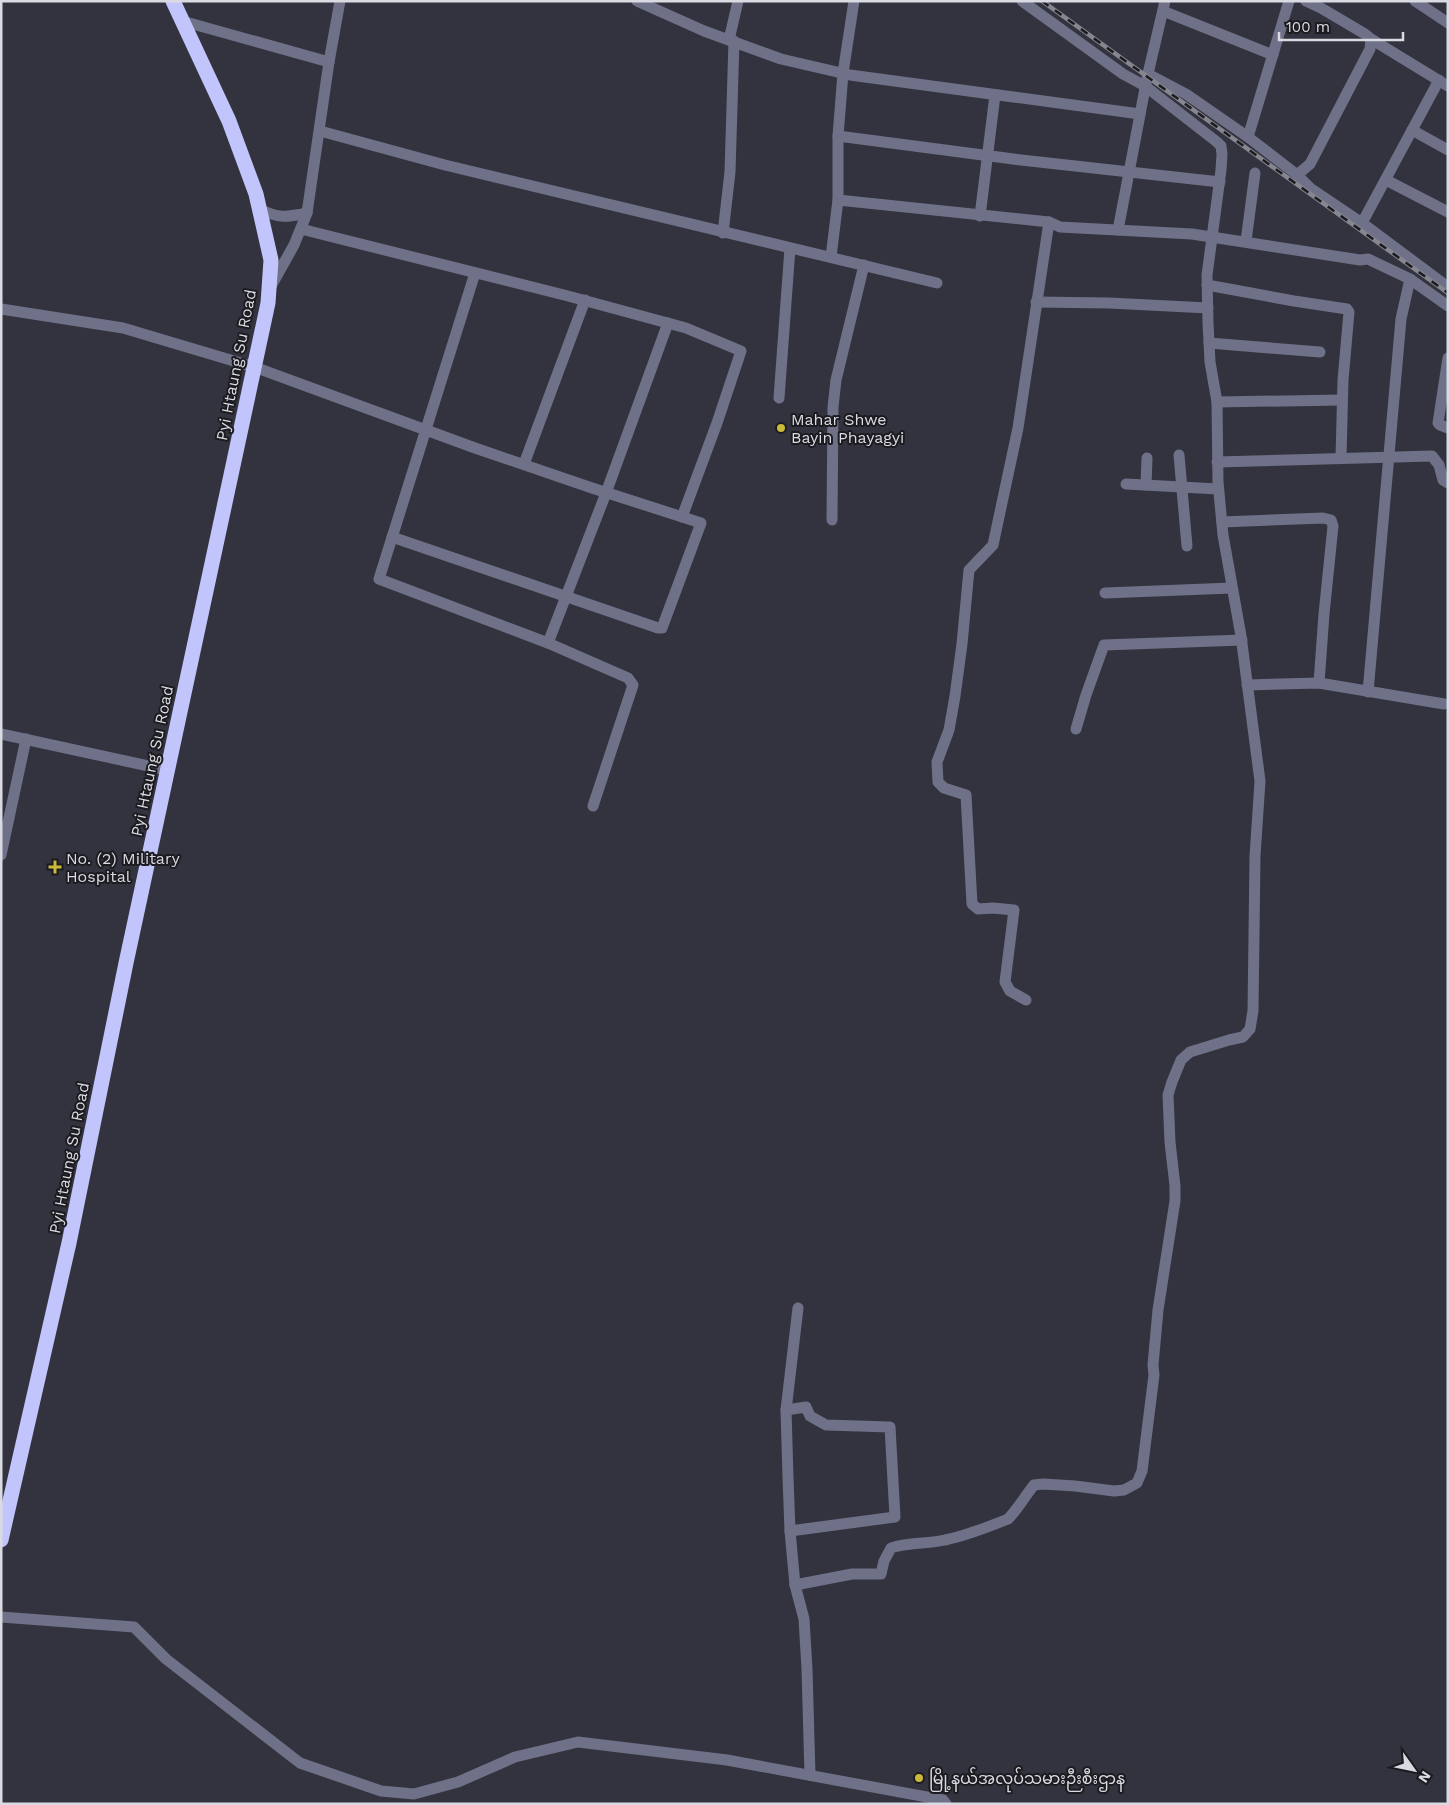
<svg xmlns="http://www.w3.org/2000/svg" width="1449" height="1805" viewBox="0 0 1449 1805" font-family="'Work Sans','Noto Sans Myanmar',sans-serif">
<rect width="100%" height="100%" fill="#32333e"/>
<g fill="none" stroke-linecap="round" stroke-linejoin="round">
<!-- minor -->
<g stroke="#6f7188" stroke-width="11">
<polyline points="637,1 704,31 781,59 850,75 1140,114"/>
<polyline points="1415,1 1448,23"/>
<polyline points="1163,11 1273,55"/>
<polyline points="182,21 329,62"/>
<polyline points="1371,39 1448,86"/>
<polyline points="729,40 738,1"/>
<polyline points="1148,74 1186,94 1248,137 1296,174 1310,188 1362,223 1448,287"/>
<polyline points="1412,130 1448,150"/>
<polyline points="320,131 445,165 937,283"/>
<polyline points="838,136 1021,160 1220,182"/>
<polyline points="1248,137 1289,1"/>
<polyline points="1297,175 1310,164 1370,49 1371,39 1365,34 1321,8 1306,1"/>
<polyline points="1386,180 1448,212"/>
<polyline points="838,200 1049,222 1060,227 1192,234 1360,260 1368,259 1410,279 1448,306"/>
<path d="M260 209C278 219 288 217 307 213"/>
<polyline points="980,216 995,95"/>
<polyline points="1362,223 1439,80"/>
<polyline points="301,229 568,296 686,328 741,351 717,423 682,517"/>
<polyline points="1118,230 1147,78 1165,1"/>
<polyline points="723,233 730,172 734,41"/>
<polyline points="1246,241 1255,173"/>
<polyline points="831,257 838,200 838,136 843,73 854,1"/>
<polyline points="475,273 379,579 548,643 628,678 633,685 593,806"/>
<polyline points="1207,285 1294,301 1347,309 1349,312 1343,380 1341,458"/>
<polyline points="270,288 294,245 307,213 329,62 340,1"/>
<polyline points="1036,302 1109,303 1208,308"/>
<polyline points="1,309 123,328 254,367 475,448 592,488 701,523 662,628 658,628 392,537"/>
<polyline points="1209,343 1320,352"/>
<polyline points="1448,358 1438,423 1440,425 1448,428"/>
<polyline points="779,398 790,248"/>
<polyline points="1217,402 1342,400"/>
<polyline points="1179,455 1187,546"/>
<polyline points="1217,462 1432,456 1439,465 1443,480 1448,483"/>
<polyline points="524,464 585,300"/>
<polyline points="1126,484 1218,489"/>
<polyline points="1146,485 1147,458"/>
<polyline points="832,520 833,407 836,380 864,265"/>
<polyline points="1222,522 1323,518 1331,520 1333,526 1324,614 1319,683"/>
<polyline points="1105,593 1232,588"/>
<polyline points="548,643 606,493 668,323"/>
<polyline points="1247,685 1319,683 1444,704"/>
<polyline points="1368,692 1401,319 1410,279"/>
<polyline points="1076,729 1086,695 1104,645 1242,640"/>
<polyline points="1,734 167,770"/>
<polyline points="1,855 26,739"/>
<polyline points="1026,1000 1010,991 1005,982 1014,910 993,908 978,909 972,904 966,795 944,788 938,782 937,762 949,730 955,696 962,644 969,570 993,545 1018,428 1049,222"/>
<polyline points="798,1308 786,1410 788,1477 790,1531 795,1585 804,1619 807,1669 810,1775"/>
<polyline points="786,1410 806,1407 810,1416 826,1425 890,1427 895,1517 790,1531"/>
<path d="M795 1585 852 1574H881L884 1561 891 1548C906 1542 928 1544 945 1540 966 1536 988 1527 1008 1519 1018 1509 1025 1496 1034 1485L1043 1484 1075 1486 1114 1491 1124 1490 1137 1483 1142 1471 1154 1375 1153 1365 1158 1310 1175 1201V1186L1170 1142 1168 1095 1172 1082 1181 1060 1190 1052 1229 1040 1243 1037 1250 1029 1253 1011 1255 856 1260 781 1241 636 1223 535 1218 482 1217 402 1210 362 1208 323 1207 275 1221 170 1222 154 1221 146 1217 142 1145 86 1123 74 1022 1"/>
<polyline points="1,1617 134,1627 166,1659 300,1763 381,1791 414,1794 458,1782 515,1757 578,1742 727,1760 943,1800 946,1804"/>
</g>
<!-- highway -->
<polyline stroke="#c1c5fc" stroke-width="15" points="1,1540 69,1243 126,963 268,303 271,260 256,194 229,121 173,1"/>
<defs>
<polyline id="rail" points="1042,1 1448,293"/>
</defs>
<!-- rail casing -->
<use href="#rail" stroke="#85868f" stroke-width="4.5"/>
<!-- rail -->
<use href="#rail" stroke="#1b1b20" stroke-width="2.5" stroke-dasharray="8" stroke-linecap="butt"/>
</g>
<!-- markers -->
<g fill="#cbba39" stroke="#1b1b20" stroke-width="2">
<circle cx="781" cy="428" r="5"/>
<path d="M52.5 859.5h5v5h5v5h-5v5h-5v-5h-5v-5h5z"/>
<circle cx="919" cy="1778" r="5"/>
</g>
<g text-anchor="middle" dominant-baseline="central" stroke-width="4" stroke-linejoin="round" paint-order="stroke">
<!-- street labels -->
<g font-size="16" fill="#dadbe2" stroke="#1b1b20">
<text transform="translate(236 365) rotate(-79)">Pyi Htaung Su Road</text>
<text transform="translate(152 761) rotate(-78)">Pyi Htaung Su Road</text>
<text transform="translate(69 1158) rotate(-79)">Pyi Htaung Su Road</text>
</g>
<!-- poi labels -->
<g font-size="16" fill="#dadbe2" stroke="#1b1b20" text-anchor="start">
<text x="791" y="419">Mahar Shwe<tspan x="791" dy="18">Bayin Phayagyi</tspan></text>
<text x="66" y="858">No. (2) Military<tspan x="66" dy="18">Hospital</tspan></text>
<text x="929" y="1778">မြို့နယ်အလုပ်သမားဉီးစီးဌာန</text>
</g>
</g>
<!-- border -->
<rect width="1449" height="1805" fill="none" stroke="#dadbe2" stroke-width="5"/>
<!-- north arrow -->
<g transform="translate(1414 1770) rotate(123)" stroke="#1b1b20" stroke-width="4" paint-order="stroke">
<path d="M0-4L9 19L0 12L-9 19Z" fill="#dadbe2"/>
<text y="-8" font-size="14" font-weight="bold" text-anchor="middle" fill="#dadbe2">N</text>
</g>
<!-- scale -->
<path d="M1279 32v8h124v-8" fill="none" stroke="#dadbe2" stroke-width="2.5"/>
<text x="1286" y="32" font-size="15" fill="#dadbe2" stroke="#1b1b20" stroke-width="4" paint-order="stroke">100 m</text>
</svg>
